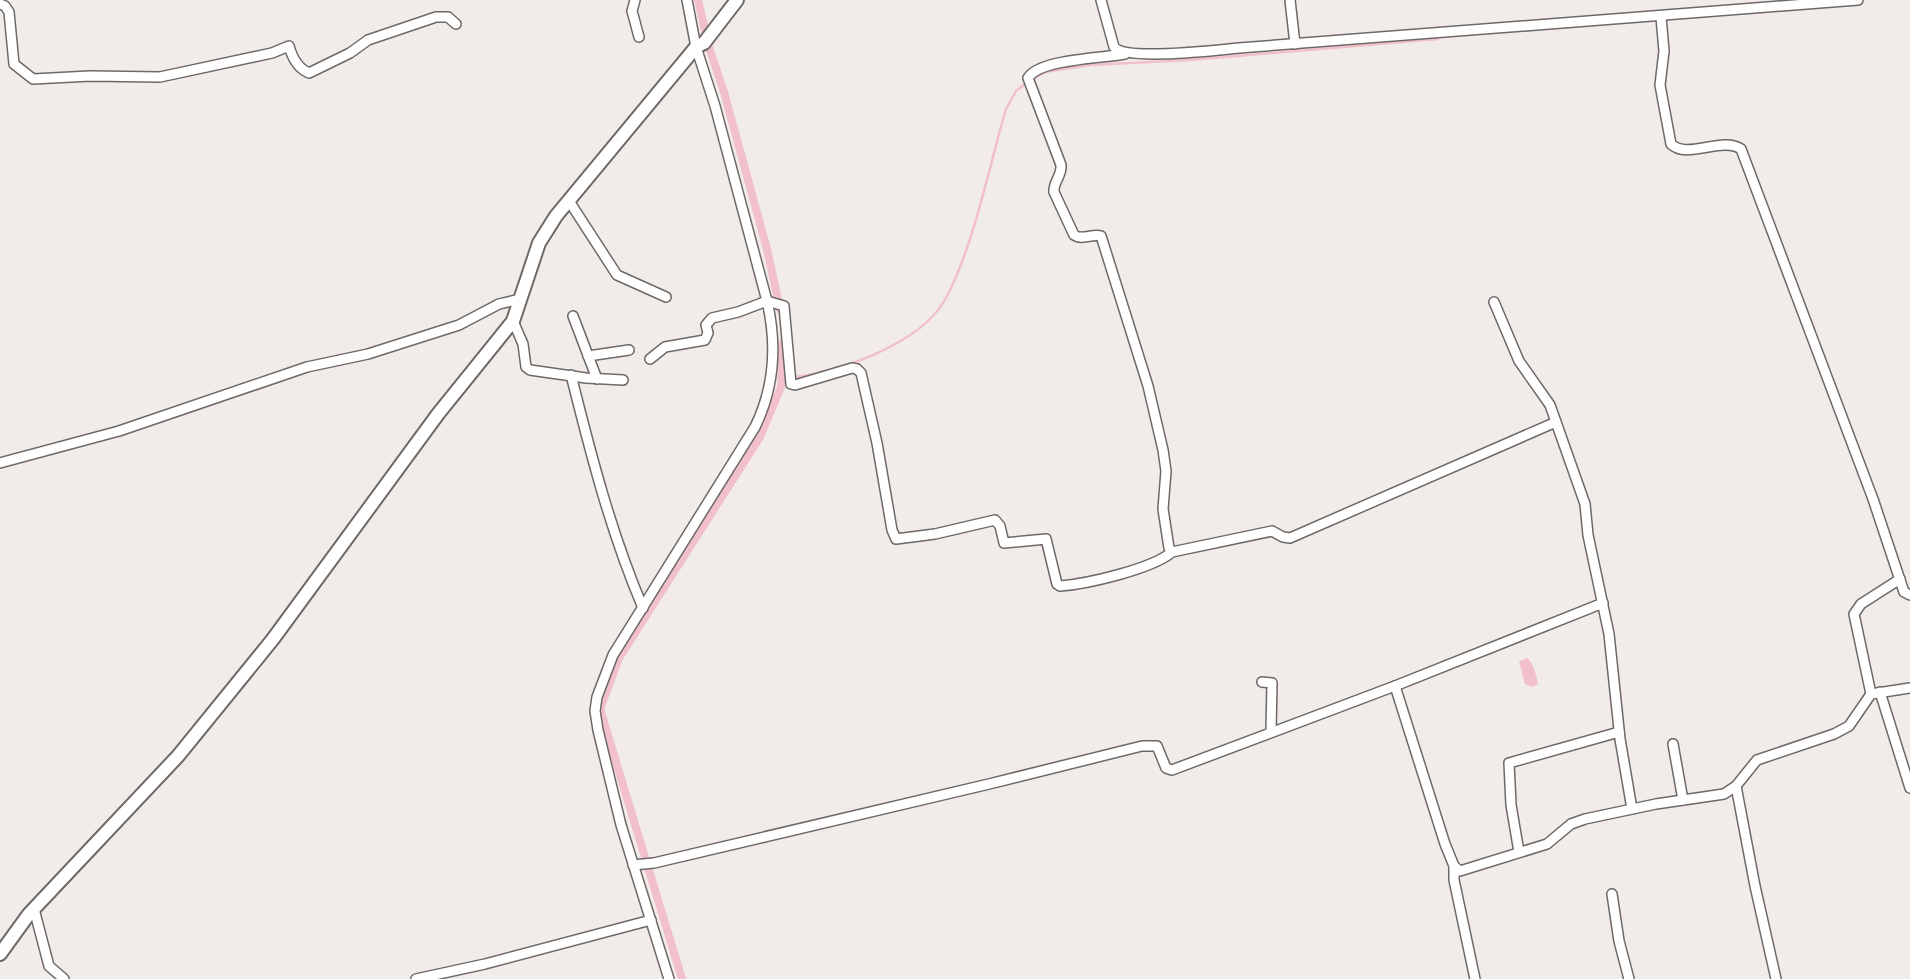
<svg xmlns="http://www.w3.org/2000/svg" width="1910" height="979" viewBox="0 0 1910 979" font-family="'Public Sans',sans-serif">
<rect width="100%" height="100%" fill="#f2ece9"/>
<!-- water -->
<path fill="#f1c0ca" d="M1527 658C1534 663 1536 675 1538 684L1533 687 1525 684 1519 661Z"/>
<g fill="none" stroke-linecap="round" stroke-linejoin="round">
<!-- stream -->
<g stroke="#f1c0ca" stroke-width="2.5">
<polyline points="1032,80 1045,72 1090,65 1190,60 1438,39"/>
<path d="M782 378C832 376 921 345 946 298 974 245 989 167 1006 109L1016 91 1026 83"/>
</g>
<!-- canal -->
<g stroke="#f1c0ca" stroke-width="8">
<polyline points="698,0 709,47 724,92 767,249 780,309"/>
<polyline points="682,979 600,709 619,658 760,437 781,387 783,343"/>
</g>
<defs>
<g id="minor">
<polyline points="635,0 632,11 639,37"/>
<path d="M1101 0 1114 47C1127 61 1217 50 1239 48 1446 33 1652 16 1858 0"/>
<polyline points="1290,0 1295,44"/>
<path d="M0 4 5 6 9 12 14 64 33 79 90 76 160 77 272 53 289 46C292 57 297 68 309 73L350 53 368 40 436 17H448L456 24"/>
<path d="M1661 17 1664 51 1660 85 1671 144C1687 160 1722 136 1741 149L1873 499 1904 592 1910 595"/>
<path d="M1125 54C1104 58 1039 59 1028 78L1061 165C1062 176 1053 182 1054 192L1074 235C1082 241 1092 233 1101 236L1148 386 1163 450 1166 471 1163 509 1169 548 1172 552 1272 531 1283 537 1290 538 1556 422 1585 504 1588 535 1609 634 1620 739 1632 809"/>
<polyline points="569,201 617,275 666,297"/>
<polyline points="1494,302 1519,361 1550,405 1556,422"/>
<polyline points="573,316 597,379"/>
<polyline points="513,321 523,344 526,367 530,370 586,378 623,380"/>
<polyline points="588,356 629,350"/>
<path d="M650 359 665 347 705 340 708 333 706 325 712 318 738 312 767 301 784 306 791 384 795 385 852 368 857 369 861 373 877 443 892 530 896 539 935 534 995 520 1000 526 1004 543 1046 539 1057 584 1060 586C1087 584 1152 569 1172 552"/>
<path d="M571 375C591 455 611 533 643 608"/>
<polyline points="0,463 119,431 307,367 368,354 459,325 499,304 521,299"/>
<polyline points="1262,682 1272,683 1271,731"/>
<polyline points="1395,686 1445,844 1454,866 1460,871 1547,844 1571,824 1585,819 1656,804 1724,794 1736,786 1757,760 1834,734 1849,726 1871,694 1910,688"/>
<polyline points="1880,692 1910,788"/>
<polyline points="1871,694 1854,614 1861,604 1900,579"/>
<polyline points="1673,744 1683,800"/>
<polyline points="1736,786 1755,886 1776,979"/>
<polyline points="1519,852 1511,805 1509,763 1619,732"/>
<polyline points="633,865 654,863 989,784 1142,746 1157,746 1166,768 1172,770 1395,686 1603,603"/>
<polyline points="1454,866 1454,880 1475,979"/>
<polyline points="1612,894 1619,941 1629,979"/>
<polyline points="34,909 49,966 64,979"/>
<polyline points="416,979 485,964 651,920"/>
<path d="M669 979 621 825 598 730 595 711 597 697 613 655 755 427C775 386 777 344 767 301L715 106 696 47 687 0"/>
</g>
<polyline id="secondary" points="0,954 29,914 178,756 273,639 438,414 513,321 539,243 556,216 696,47 704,43 737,0"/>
</defs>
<!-- minor casing -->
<use href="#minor" stroke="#6e6866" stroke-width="12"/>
<!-- secondary casing -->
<use href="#secondary" stroke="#6e6866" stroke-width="16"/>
<!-- minor -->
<use href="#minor" stroke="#fff" stroke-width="9"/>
<!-- secondary -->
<use href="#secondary" stroke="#fff" stroke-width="12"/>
</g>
</svg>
